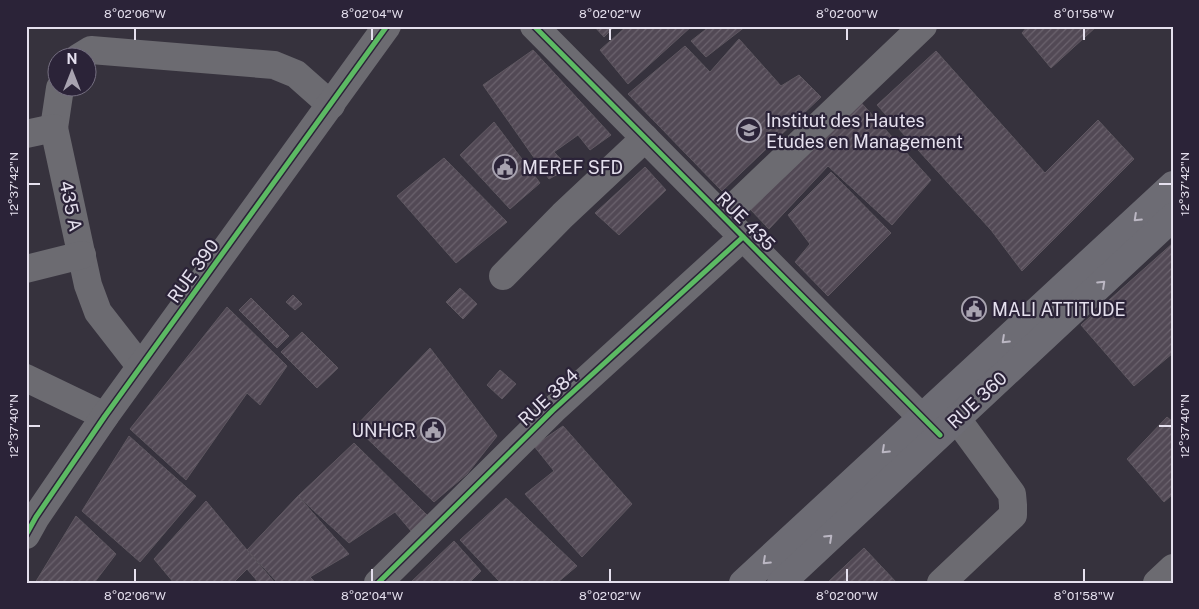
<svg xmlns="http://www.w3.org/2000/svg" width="1199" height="609" viewBox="0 0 1199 609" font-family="'Public Sans',sans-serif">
<defs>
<pattern id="building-hatch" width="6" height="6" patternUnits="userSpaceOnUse" patternTransform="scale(1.25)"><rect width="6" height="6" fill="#524955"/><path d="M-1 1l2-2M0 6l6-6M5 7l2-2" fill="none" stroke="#6b636e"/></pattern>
</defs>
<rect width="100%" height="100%" fill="#36323d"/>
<!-- building -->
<g fill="url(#building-hatch)" stroke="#5e5760">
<polygon points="594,26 615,26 604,37"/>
<polygon points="627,26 692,26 628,84 600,50"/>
<polygon points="710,26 746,26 706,57 691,41"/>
<polygon points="1028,26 1097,26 1051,68 1022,33"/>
<polygon points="739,39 781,86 799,75 821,97 722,191 628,94 685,46 710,72"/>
<polygon points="533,50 611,135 590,150 578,135 554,152 569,168 549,179 483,85"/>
<polygon points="936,51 1045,173 1098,120 1134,159 1022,271 991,230 877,105"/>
<polygon points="856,97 931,180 892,225 828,166 769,229 750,209"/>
<polygon points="494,122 540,183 510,209 460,155"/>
<polygon points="444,158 507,222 456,263 397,196"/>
<polygon points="645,167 666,190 619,235 595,213"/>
<polygon points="831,172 891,233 828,296 795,262 810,244 788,215"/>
<polygon points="1173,243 1173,353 1134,386 1081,325"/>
<polygon points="460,288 477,304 463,319 446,302"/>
<polygon points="293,295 302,304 295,310 286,302"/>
<polygon points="251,298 289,336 277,348 239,310"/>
<polygon points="227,307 287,366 260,405 247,393 186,480 130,429"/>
<polygon points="302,332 338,368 317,388 281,352"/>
<polygon points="430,348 497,436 467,474 434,502 355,427"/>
<polygon points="500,370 516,384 502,399 487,385"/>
<polygon points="1167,417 1173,422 1173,494 1164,502 1127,459"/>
<polygon points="563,426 632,504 582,557 525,494 554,471 534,446"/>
<polygon points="129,436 196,496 140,562 82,511"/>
<polygon points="354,443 429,517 411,531 395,512 349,543 298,496"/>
<polygon points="298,496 349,554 310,577 316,583 278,583 247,550"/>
<polygon points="506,498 577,566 557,583 501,583 460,540"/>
<polygon points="206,501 247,550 275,583 259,583 247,569 233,583 174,583 154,559"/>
<polygon points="76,516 116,554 94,583 35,583"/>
<polygon points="454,541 481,571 469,583 410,583"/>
<polygon points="864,548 897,583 827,583"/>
</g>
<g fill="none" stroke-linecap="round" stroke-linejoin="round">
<!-- minor -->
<g stroke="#6c6b71" stroke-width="28">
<polyline points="534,26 938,434"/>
<polyline points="78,58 91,50 274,65 296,74 331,105"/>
<polyline points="54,128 60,88"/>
<polyline points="26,134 54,128 88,285 98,312 140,366"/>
<polyline points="723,217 923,26"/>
<polyline points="26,269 82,255"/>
<polyline points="503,276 563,215 645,138"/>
<polyline points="26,378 105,416"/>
<polyline points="26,535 36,517 105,416 387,26"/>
<polyline points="378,583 553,410 743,237"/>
<polyline points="941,583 1013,515 1013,505 1012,494 957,419"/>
<polyline points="1157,583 1173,568"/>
</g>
<!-- major -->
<g stroke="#6d6c74" stroke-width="28">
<polyline points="743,583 1173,185"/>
<polyline points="781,583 1173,217"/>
</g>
<defs>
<g id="cycleway">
<polyline points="534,26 940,435"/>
<polyline points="26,535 36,517 105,416 387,26"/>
<polyline points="378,583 553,410 743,237"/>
</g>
</defs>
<!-- cycleway casing -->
<use href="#cycleway" stroke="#2b2338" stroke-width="8"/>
<!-- cycleway -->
<use href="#cycleway" stroke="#5cba63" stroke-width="5"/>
</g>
<!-- one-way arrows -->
<defs><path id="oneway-chevron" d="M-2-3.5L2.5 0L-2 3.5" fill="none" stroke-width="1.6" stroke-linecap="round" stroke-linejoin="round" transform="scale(1.25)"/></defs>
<g stroke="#bbb7c3">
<use href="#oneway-chevron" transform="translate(1137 218) rotate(137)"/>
<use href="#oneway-chevron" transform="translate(1102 284) rotate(-43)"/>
<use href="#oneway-chevron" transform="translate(1005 340) rotate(137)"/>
<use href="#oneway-chevron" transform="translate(885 450) rotate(137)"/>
<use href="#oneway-chevron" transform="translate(829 538) rotate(-43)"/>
<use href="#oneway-chevron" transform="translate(766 561) rotate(137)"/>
</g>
<!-- ticks -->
<path fill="none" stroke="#e5e0ee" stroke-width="2" d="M135 28V40M372 28V40M610 28V40M847 28V40M1084 28V40M28 184H40M1159 184H1172M28 426H40M1159 426H1172M135 569V582M372 569V582M610 569V582M847 569V582M1084 569V582"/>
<!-- icons -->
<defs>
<symbol id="university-ring" viewBox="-11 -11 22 22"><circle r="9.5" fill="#2b2338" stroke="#a8a3b0" stroke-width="1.5"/><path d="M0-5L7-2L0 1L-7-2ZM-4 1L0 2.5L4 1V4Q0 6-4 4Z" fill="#a8a3b0"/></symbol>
<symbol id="civic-ring" viewBox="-11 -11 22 22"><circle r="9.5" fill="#2b2338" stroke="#a8a3b0" stroke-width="1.5"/><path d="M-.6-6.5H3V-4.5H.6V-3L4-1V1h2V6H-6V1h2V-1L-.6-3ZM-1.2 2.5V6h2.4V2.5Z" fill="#a8a3b0"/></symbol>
</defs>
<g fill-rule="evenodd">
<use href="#university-ring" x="735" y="116" width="28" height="28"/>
<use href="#civic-ring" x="491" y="153" width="28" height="28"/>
<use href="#civic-ring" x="960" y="295" width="28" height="28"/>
<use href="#civic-ring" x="419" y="416" width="28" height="28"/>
</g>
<g text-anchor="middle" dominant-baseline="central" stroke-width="4.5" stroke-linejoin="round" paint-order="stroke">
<!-- poi labels -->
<g font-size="18" fill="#e5e0ee" stroke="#2b2338" text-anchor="start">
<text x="766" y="120">Institut des Hautes<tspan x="766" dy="21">Etudes en Management</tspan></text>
<text x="522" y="167">MEREF SFD</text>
<text x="992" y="309">MALI ATTITUDE</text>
<text x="416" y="430" text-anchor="end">UNHCR</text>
</g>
<!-- street labels -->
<g font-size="18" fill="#e5e0ee" stroke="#2b2338">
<text transform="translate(71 206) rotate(78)">435 A</text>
<text transform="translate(746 221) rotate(45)">RUE 435</text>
<text transform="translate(193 271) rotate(-54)">RUE 390</text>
<text transform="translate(548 397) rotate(-43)">RUE 384</text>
<text transform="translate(977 400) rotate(-43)">RUE 360</text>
</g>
</g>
<!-- border -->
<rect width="1199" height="609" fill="none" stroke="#2b2338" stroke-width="55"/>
<!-- north arrow -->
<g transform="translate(72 72)"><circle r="24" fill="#2b2338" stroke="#756f81"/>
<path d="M0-4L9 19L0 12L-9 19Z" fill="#a8a3b0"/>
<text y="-8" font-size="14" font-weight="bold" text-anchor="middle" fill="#e5e0ee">N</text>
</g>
<rect x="28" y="28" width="1144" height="554" fill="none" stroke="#e5e0ee" stroke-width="2"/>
<g font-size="12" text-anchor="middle" fill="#e5e0ee">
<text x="135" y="18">8°02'06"W</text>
<text x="372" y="18">8°02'04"W</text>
<text x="610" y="18">8°02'02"W</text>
<text x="847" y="18">8°02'00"W</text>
<text x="1084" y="18">8°01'58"W</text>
<text transform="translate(14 184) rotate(-90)" y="4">12°37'42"N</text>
<text transform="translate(1185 184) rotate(-90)" y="4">12°37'42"N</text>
<text transform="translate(14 426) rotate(-90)" y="4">12°37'40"N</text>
<text transform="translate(1185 426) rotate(-90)" y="4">12°37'40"N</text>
<text x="135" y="600">8°02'06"W</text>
<text x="372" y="600">8°02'04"W</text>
<text x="610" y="600">8°02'02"W</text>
<text x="847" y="600">8°02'00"W</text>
<text x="1084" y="600">8°01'58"W</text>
</g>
</svg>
